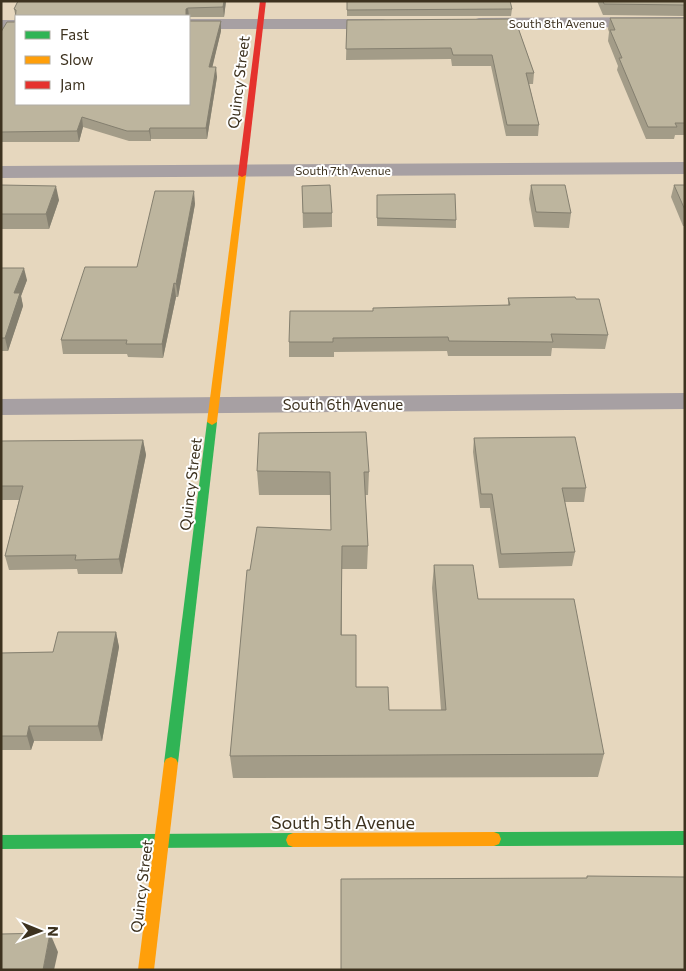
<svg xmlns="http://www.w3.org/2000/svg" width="686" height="971" viewBox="0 0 686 971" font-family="Commissioner,sans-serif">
<rect width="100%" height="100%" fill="#e6d7be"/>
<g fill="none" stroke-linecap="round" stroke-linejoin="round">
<!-- street -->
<g fill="#a7a0a3" fill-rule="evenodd">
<polygon points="685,17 685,27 479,28 473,26 471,23 473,20 479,18"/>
<polygon points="189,19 383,19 389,21 391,24 389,27 383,29 189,29"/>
<rect x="1" y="20" width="15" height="10"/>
<polygon points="685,162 685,174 1,178 1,166"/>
<polygon points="685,393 685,409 1,415 1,399"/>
</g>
<!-- fast -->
<g fill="#30b455" fill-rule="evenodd">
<polygon points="212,419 217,422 178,763 176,767 171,769 166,767 164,763 207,422"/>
<polygon points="685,831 685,845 494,846 489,844 487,839 489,834 494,832"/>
<polygon points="293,833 298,835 300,840 298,845 293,847 1,849 1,835"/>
</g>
<!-- slow -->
<g fill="#ff9f0a" fill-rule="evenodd">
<polygon points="239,173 246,175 217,422 212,425 207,422"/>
<polygon points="171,757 176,759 178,763 154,970 138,970 164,763 166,759"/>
<polygon points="494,832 499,834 501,839 499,844 494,846 293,847 288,845 286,840 288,835 293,833"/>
</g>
<!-- jam -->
<polygon fill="#e5322d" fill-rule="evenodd" points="260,1 266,1 246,175 242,177 238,175"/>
</g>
<!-- wall -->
<g fill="#a39c88">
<polygon points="18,1 226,1 224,17 189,17 16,104 221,21 221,31 212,67 217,77 207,139 151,139 151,141 129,141 83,127 79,142 1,142 1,32 15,22 16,18 14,9"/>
<polygon points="347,1 512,9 511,16 347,16"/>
<polygon points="597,1 685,1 685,16 603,15"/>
<polygon points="610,18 685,18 685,135 675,135 674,139 646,139 617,70 618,66 608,41 609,32 608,29"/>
<polygon points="515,19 534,73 533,84 529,84 539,125 538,136 506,136 491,66 452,66 451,59 346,60 347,20"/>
<polygon points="1,185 59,200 49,229 1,229"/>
<polygon points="531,185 571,213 569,228 534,227 529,199"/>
<polygon points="674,185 685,185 685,226 683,226 671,197"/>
<polygon points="302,186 332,213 332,227 303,228"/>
<polygon points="377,195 456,220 456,228 377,226"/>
<polygon points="195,204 178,297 176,297 163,358 128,357 127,354 63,354 61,340 137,267"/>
<polygon points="1,268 27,280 21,296 23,306 8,351 1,351"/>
<polygon points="508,298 576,299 608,335 605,349 552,348 551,356 448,356 447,351 334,352 334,357 289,357 289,342 508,305"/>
<polygon points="474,438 586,488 584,502 565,502 575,552 572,566 499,568 490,508 480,508 473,452"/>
<polygon points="143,440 146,455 122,574 78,574 77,569 9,570 5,556 19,500 1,500 1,441"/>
<polygon points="257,471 369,472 368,495 365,495 368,546 367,569 342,569 342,635 356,687 389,710 441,710 432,588 434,565 478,599 604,754 598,777 233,778 230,756 250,570 331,530 330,495 259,495"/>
<polygon points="116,632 119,647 102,741 34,741 31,750 1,750 1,653 53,652"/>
</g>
<!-- shaded-wall -->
<g fill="#847f6f">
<polygon points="224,1 226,1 224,17 223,7"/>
<polygon points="188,8 189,17 189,16 186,16 186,9"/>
<polygon points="221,21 221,31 210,77 209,67"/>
<polygon points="216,67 217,77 207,139 206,128"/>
<polygon points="82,117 83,127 79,142 77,131"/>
<polygon points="150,128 151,139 151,141 149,131"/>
<polygon points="56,186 59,200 49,229 46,214"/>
<polygon points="194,191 195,204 178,297 176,284"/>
<polygon points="24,268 27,280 21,296 23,306 8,351 5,338 14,293"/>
<polygon points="174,283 176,297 163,358 162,344"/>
<polygon points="143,440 146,455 122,574 119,559"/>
<polygon points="116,632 119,647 102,741 98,726"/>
<polygon points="29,726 34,741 31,750 27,736"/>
<polygon points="50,933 58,952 54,970 43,970"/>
</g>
<!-- building -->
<g fill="#bdb59e" stroke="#847f6f">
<polygon points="18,1 224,1 223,7 188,8 186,9 186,16 16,16 16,104 189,104 189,21 221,21 209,67 216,67 206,128 150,128 149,131 127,131 82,117 77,131 1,132 1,32 7,22 15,22 16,10 14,9"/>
<polygon points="347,1 510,1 512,9 347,10"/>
<polygon points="603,1 685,1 685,5 604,4"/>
<polygon points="610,18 685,18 685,123 675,123 677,127 648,127 619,58 622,58 610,30 615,30"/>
<polygon points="515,19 534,73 526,73 539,125 507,125 492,55 453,55 451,48 346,49 347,20"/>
<polygon points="1,185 56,186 46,214 1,214"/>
<polygon points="330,185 332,213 303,213 302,186"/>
<polygon points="531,185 565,185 571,213 536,212"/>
<polygon points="674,185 685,185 685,210"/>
<polygon points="155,191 194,191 176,284 174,283 162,344 126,344 127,340 61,340 85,267 137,267"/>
<polygon points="455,194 456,220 377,218 377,195"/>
<polygon points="1,268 24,268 14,293 20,293 5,338 1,338"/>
<polygon points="575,297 576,299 599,299 608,335 551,334 553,342 449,341 448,337 333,338 333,342 289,342 290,311 373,311 373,308 510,305 508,298"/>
<polygon points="366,432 369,472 364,472 368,546 342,546 341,635 356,635 356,687 388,687 389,710 446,710 434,565 473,565 478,599 574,599 604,754 230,756 247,570 250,570 257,527 331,530 330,472 257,471 259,433"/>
<polygon points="575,437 586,488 562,488 575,552 501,554 492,494 481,494 474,438"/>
<polygon points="143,440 119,559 75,560 76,555 5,556 23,486 1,486 1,441"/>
<polygon points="58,632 116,632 98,726 29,726 27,736 1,736 1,653 53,652"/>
<polygon points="587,876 685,877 685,970 341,970 341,879 587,878"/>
<polygon points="50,933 43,970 1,970 1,934"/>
</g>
<g text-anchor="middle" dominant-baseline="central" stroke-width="4" stroke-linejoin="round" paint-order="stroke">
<!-- far-street labels -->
<g font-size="12" fill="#3d321f" stroke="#fff">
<text x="557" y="23">South 8th Avenue</text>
<text x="343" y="170">South 7th Avenue</text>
</g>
<!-- street labels -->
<g font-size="15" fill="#3d321f" stroke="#fff">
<text transform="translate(238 82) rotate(-83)">Quincy Street</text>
<text x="343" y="404">South 6th Avenue</text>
<text transform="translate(190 484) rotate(-83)">Quincy Street</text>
<text transform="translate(141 886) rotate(-83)">Quincy Street</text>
</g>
<!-- near-street labels -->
<g font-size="18" fill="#3d321f" stroke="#fff">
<text x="343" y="822">South 5th Avenue</text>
</g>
</g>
<!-- border -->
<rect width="686" height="971" fill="none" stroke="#3d321f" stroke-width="5"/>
<!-- legend -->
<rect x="15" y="15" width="175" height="90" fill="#ffffff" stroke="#b1ada5"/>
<rect x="25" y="31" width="25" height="8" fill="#30b455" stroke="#b1ada5"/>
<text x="60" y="40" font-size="15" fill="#3d321f">Fast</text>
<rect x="25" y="56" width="25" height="8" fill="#ff9f0a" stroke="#b1ada5"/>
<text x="60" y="65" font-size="15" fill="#3d321f">Slow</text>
<rect x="25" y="81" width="25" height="8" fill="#e5322d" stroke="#b1ada5"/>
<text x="60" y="90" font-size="15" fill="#3d321f">Jam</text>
<!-- north arrow -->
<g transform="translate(40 931) rotate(91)" stroke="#ffffff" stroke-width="4" paint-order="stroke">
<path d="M0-4L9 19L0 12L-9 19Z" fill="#3d321f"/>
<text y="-8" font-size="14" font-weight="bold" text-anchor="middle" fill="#3d321f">N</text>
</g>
</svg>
